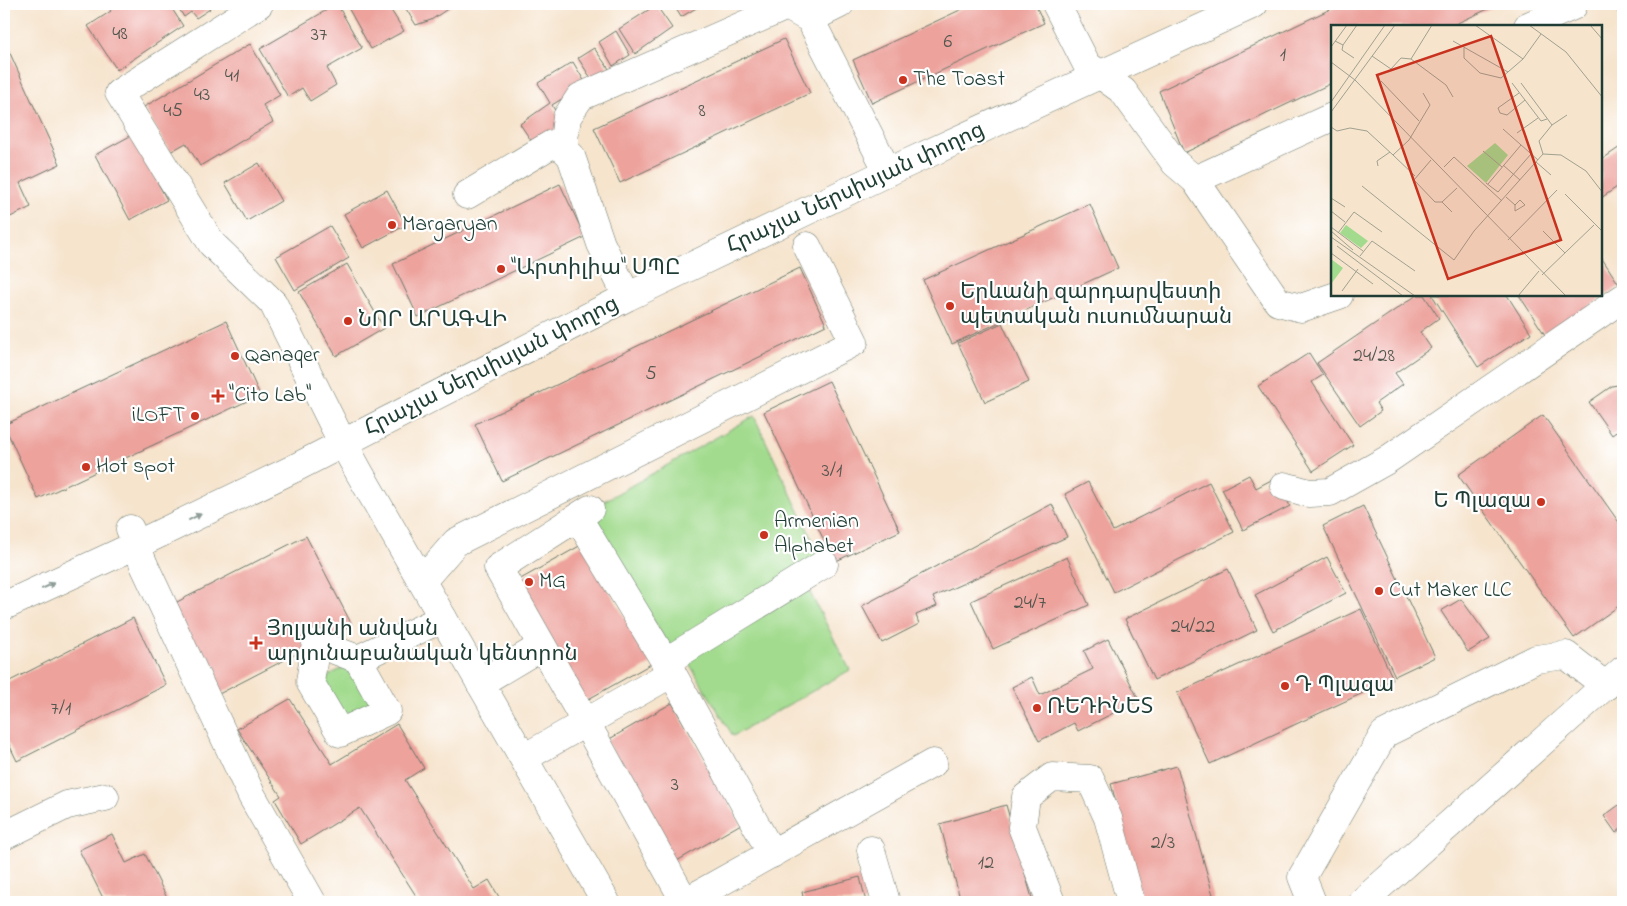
<svg xmlns="http://www.w3.org/2000/svg" width="1627" height="906" viewBox="0 0 1627 906" font-family="'Indie Flower','Noto Sans Armenian',sans-serif">
<rect width="100%" height="100%" fill="#fff"/>
<filter id="ink" filterUnits="userSpaceOnUse"><feTurbulence type="fractalNoise" baseFrequency=".02" numOctaves="2"/><feDisplacementMap in="SourceGraphic" scale="10" xChannelSelector="R" yChannelSelector="G"/><feConvolveMatrix kernelMatrix="1 2 1 2 8 2 1 2 1" color-interpolation-filters="sRGB"/></filter>
<filter id="wash" filterUnits="userSpaceOnUse"><feTurbulence type="fractalNoise" baseFrequency=".0096" numOctaves="4" result="noise"/><feDisplacementMap in="SourceGraphic" scale="20" xChannelSelector="R" yChannelSelector="G"/><feGaussianBlur stdDeviation="1.12" result="paint"/><feColorMatrix in="noise" values="0 0 0 0 0 0 0 0 0 0 0 0 0 0 0 0 0 1.4 0 .05"/><feComposite in="paint" operator="in"/></filter>
<g filter="url(#wash)">
<rect width="100%" height="100%" fill="#f6e4cd"/>
<!-- green -->
<g fill="#a2db8e" stroke="#608c61">
<polygon points="754,416 824,564 802,577 850,670 733,736 681,650 673,654 590,509"/>
<polygon points="353,662 380,709 341,727 316,683"/>
</g>
<g id="blocks">
<!-- building -->
<g fill="#eda29c">
<polygon points="106,4 169,4 183,26 117,70 88,26 111,11"/>
<polygon points="176,4 206,4 210,9 196,18 191,12 184,17"/>
<polygon points="337,4 362,48 327,68 336,85 310,101 302,88 288,97 260,49"/>
<polygon points="346,4 395,4 389,7 404,31 371,49"/>
<polygon points="403,4 455,4 431,20 416,25"/>
<polygon points="673,4 703,4 681,17"/>
<polygon points="973,4 1035,4 1044,23 872,103 853,60"/>
<polygon points="1341,4 1499,4 1451,26 1332,26 1332,83 1184,153 1159,91"/>
<polygon points="1613,4 1623,4 1623,20"/>
<polygon points="656,5 672,28 635,54 619,29"/>
<polygon points="616,31 630,55 613,66 599,42"/>
<polygon points="784,39 810,93 620,183 594,128"/>
<polygon points="4,40 60,164 20,183 31,207 4,220"/>
<polygon points="250,44 280,95 263,105 273,122 200,166 186,143 170,152 144,107"/>
<polygon points="594,48 609,69 592,80 578,58"/>
<polygon points="573,62 586,84 552,105 563,125 532,142 520,124 550,103 538,83"/>
<polygon points="132,135 167,200 130,220 95,155"/>
<polygon points="1623,145 1623,183 1601,198 1601,160"/>
<polygon points="259,163 281,201 247,221 225,183"/>
<polygon points="560,184 585,237 418,317 393,264"/>
<polygon points="387,190 406,225 363,248 344,214"/>
<polygon points="1090,204 1118,268 952,344 923,280"/>
<polygon points="330,226 349,258 295,290 276,257"/>
<polygon points="1601,257 1620,286 1545,335 1519,295 1601,295"/>
<polygon points="347,264 384,328 336,356 299,292"/>
<polygon points="800,268 826,325 502,481 475,424"/>
<polygon points="1417,295 1424,295 1439,318 1420,332 1431,348 1395,373 1403,384 1376,403 1381,411 1360,426 1317,363"/>
<polygon points="1432,295 1507,295 1531,333 1478,367"/>
<polygon points="226,321 260,395 38,499 4,425"/>
<polygon points="1002,323 1029,382 985,402 958,343"/>
<polygon points="1309,353 1323,375 1312,382 1353,445 1313,471 1258,386"/>
<polygon points="829,381 900,531 834,562 764,412"/>
<polygon points="1623,384 1623,427 1612,435 1589,402 1612,386"/>
<polygon points="1543,415 1623,528 1623,603 1574,638 1458,475"/>
<polygon points="1249,475 1256,488 1275,478 1290,506 1243,530 1222,489"/>
<polygon points="1088,482 1113,531 1209,482 1234,532 1114,592 1065,494"/>
<polygon points="1052,504 1067,537 933,597 937,606 916,615 919,624 882,643 862,606"/>
<polygon points="1363,506 1435,657 1395,676 1323,526"/>
<polygon points="306,536 352,625 217,695 171,605"/>
<polygon points="583,544 651,664 585,701 517,581"/>
<polygon points="1067,557 1089,605 993,649 971,601"/>
<polygon points="1327,557 1346,593 1273,631 1255,595"/>
<polygon points="1228,569 1257,630 1154,680 1125,619"/>
<polygon points="1461,599 1490,639 1468,652 1441,611"/>
<polygon points="1361,609 1393,679 1210,764 1177,693"/>
<polygon points="133,618 166,685 17,761 4,734 4,684"/>
<polygon points="1108,639 1139,700 1078,731 1074,723 1039,741 1012,687 1032,677 1040,695 1093,669 1084,651"/>
<polygon points="290,699 332,764 397,724 424,768 405,780 474,889 489,880 502,902 420,902 360,808 301,844 275,800 281,796 237,729"/>
<polygon points="672,703 741,824 675,862 606,741"/>
<polygon points="1177,766 1215,902 1143,902 1111,784"/>
<polygon points="1623,802 1623,827 1616,833 1604,816"/>
<polygon points="1006,805 1033,902 961,902 940,824"/>
<polygon points="112,834 126,863 145,854 169,902 105,902 79,850"/>
<polygon points="860,877 866,902 804,902 802,892"/>
</g>
</g>
</g>
<g filter="url(#ink)">
<use href="#blocks" fill-opacity="0" stroke="#6a776a" stroke-width="1"/>
<g fill="none" stroke-linecap="round" stroke-linejoin="round">
<defs>
<g id="minor">
<polyline points="259,4 119,93 212,244 273,303 336,430 359,472 606,902"/>
<polyline points="1056,4 1087,65 1123,91 1175,163 1195,180 1278,302 1301,308 1339,295"/>
<polyline points="810,19 840,4"/>
<polyline points="1528,26 1573,6"/>
<polyline points="563,148 567,117 580,97 787,6 810,19 888,172"/>
<polyline points="1195,180 1332,117"/>
<polyline points="467,195 552,144 563,148 571,156 601,244 623,288"/>
<polyline points="1284,486 1309,493 1330,492 1387,460 1623,298"/>
<polyline points="590,509 498,568 586,723 685,902 933,763"/>
<polyline points="578,518 672,673 772,854"/>
<polyline points="130,529 144,565 252,796 312,902"/>
<polyline points="422,581 456,542 854,342 807,246"/>
<polyline points="4,606 136,545 293,469 627,297 888,172 1254,4"/>
<polyline points="358,659 387,711 340,733 310,682 316,643 358,659 443,618"/>
<polyline points="665,662 824,564"/>
<polyline points="480,683 542,646"/>
<polyline points="524,758 672,673"/>
<polyline points="4,836 67,805 105,797"/>
<polyline points="871,850 886,902"/>
<polyline points="1051,902 1022,827 1026,797 1052,777 1090,779 1108,818 1131,902"/>
<polyline points="1312,902 1302,877 1384,734 1536,659 1566,655 1606,686"/>
<polyline points="1362,902 1623,670"/>
</g>
</defs>
<!-- minor casing -->
<use href="#minor" stroke="#6a776a" stroke-width="29"/>
<!-- minor -->
<use href="#minor" stroke="#fff" stroke-width="28"/>
</g>
<!-- one-way arrows -->
<defs><path id="oneway-solid" d="M-6-.8H1V-3.2L6.5 0L1 3.2V.8H-6Z" transform="scale(1.25)"/></defs>
<g fill="#8f9e9a">
<use href="#oneway-solid" transform="translate(195 517) rotate(-26)"/>
<use href="#oneway-solid" transform="translate(48 586) rotate(-25)"/>
</g>
</g>
<!-- markers -->
<g fill="#c8321e" stroke="#fff" stroke-width="2">
<circle cx="903" cy="80" r="5"/>
<circle cx="392" cy="225" r="5"/>
<circle cx="501" cy="269" r="5"/>
<circle cx="950" cy="306" r="5"/>
<circle cx="348" cy="321" r="5"/>
<circle cx="235" cy="356" r="5"/>
<path d="M215.5 388.5h5v5h5v5h-5v5h-5v-5h-5v-5h5z"/>
<circle cx="195" cy="416" r="5"/>
<circle cx="86" cy="467" r="5"/>
<circle cx="1541" cy="502" r="5"/>
<circle cx="764" cy="535" r="5"/>
<circle cx="529" cy="582" r="5"/>
<circle cx="1379" cy="591" r="5"/>
<path d="M253.5 635.5h5v5h5v5h-5v5h-5v-5h-5v-5h5z"/>
<circle cx="1285" cy="686" r="5"/>
<circle cx="1037" cy="708" r="5"/>
</g>
<g text-anchor="middle" dominant-baseline="central" stroke-width="4.5" stroke-linejoin="round" paint-order="stroke">
<!-- number labels -->
<g font-size="20" fill="#52564e">
<text x="120" y="34">48</text>
<text x="319" y="35">37</text>
<text x="948" y="42">6</text>
<text x="1283" y="55">1</text>
<text x="232" y="76">41</text>
<text x="202" y="95">43</text>
<text x="173" y="111">45</text>
<text x="702" y="111">8</text>
<text x="1374" y="356">24/28</text>
<text x="651" y="374">5</text>
<text x="832" y="471">3/1</text>
<text x="1030" y="603">24/7</text>
<text x="1193" y="627">24/22</text>
<text x="61" y="709">7/1</text>
<text x="675" y="785">3</text>
<text x="1163" y="843">2/3</text>
<text x="986" y="863">12</text>
</g>
<!-- poi labels -->
<g font-size="22" fill="#1f3d34" stroke="#fff" text-anchor="start">
<text x="913" y="80">The Toast</text>
<text x="402" y="225">Margaryan</text>
<text x="511" y="269">"Արտիլիա" ՍՊԸ</text>
<text x="960" y="293">Երևանի զարդարվեստի<tspan x="960" dy="25">պետական ուսումնարան</tspan></text>
<text x="358" y="321">ՆՈՐ ԱՐԱԳՎԻ</text>
<text x="245" y="356">Qanaqer</text>
<text x="229" y="396">"Cito Lab"</text>
<text x="185" y="416" text-anchor="end">iLOFT</text>
<text x="96" y="467">Hot spot</text>
<text x="1531" y="502" text-anchor="end">Ե Պլազա</text>
<text x="774" y="522">Armenian<tspan x="774" dy="25">Alphabet</tspan></text>
<text x="539" y="582">MG</text>
<text x="1389" y="591">Cut Maker LLC</text>
<text x="267" y="630">Յոլյանի անվան<tspan x="267" dy="25">արյունաբանական կենտրոն</tspan></text>
<text x="1295" y="686">Դ Պլազա</text>
<text x="1047" y="708">ՌԵԴԻՆԵՏ</text>
</g>
<!-- street labels -->
<g font-size="22" fill="#1f3d34" stroke="#fff">
<text transform="translate(856 189) rotate(-25)">Հրաչյա Ներսիսյան փողոց</text>
<text transform="translate(492 367) rotate(-27)">Հրաչյա Ներսիսյան փողոց</text>
</g>
</g>
<!-- overview -->
<g transform="translate(1331 25)">
<rect width="271" height="271" fill="#f6e4cd"/>
<path d="M164 118 177 130 155 158 136 141ZM15 200 37 216 30 223 9 208ZM0 234 12 243 0 259Z" fill="#a2db8e"/>
<path fill="none" stroke="#a0a190" stroke-width="1" d="M198 0 235 27 272 73M259 0 272 15M4 16 12 20 26 0M122 16 177 47M12 20 11 25 23 33M0 22 16 0M133 23V33L149 48 170 53 192 34 144 0M41 31 60 44 70 33 80 34 115 60 122 72M80 34 101 0M192 34 210 9M0 37 24 55 235 271M50 56 88 96M181 58 210 96 216 94M190 58 221 100 208 116 212 129M188 68 167 83 169 88 176 90 194 75M0 77 54 0M0 87 64 0M221 100 236 90M0 102 6 106 19 103 36 106 62 130 78 115 99 80 92 68M172 104 207 135M186 108 207 93M152 126 171 142M62 130 84 151M100 135 83 155 104 177H111M205 137 220 150M172 140 189 155M47 141 46 136 59 127M113 142 123 132 171 176M155 158 167 167 200 129M157 159 190 120M31 161 123 235 143 206 212 129 230 130 255 146 272 168M234 169 272 207M175 172 184 180V186L194 180 189 175 184 180M0 173 14 182M0 186 14 197M121 187 111 177 126 163M0 202 32 226M0 206 22 225M212 206 234 228M7 208 23 187 51 207M0 212 84 271M177 215 226 165M6 221 72 271M0 228 42 259M29 231 41 216 84 246M211 250 263 200M11 266 27 244M187 271 208 246"/>
<path fill="#c8321e" fill-opacity="0.15" stroke="#c8321e" stroke-width="2.5" d="M160 11 230 215 117 254 46 50Z"/>
<rect width="271" height="271" fill="none" stroke="#1f3d34" stroke-width="2.5"/>
</g>
<!-- margin -->
<rect width="1627" height="906" fill="none" stroke="#fff" stroke-width="20"/>
</svg>
